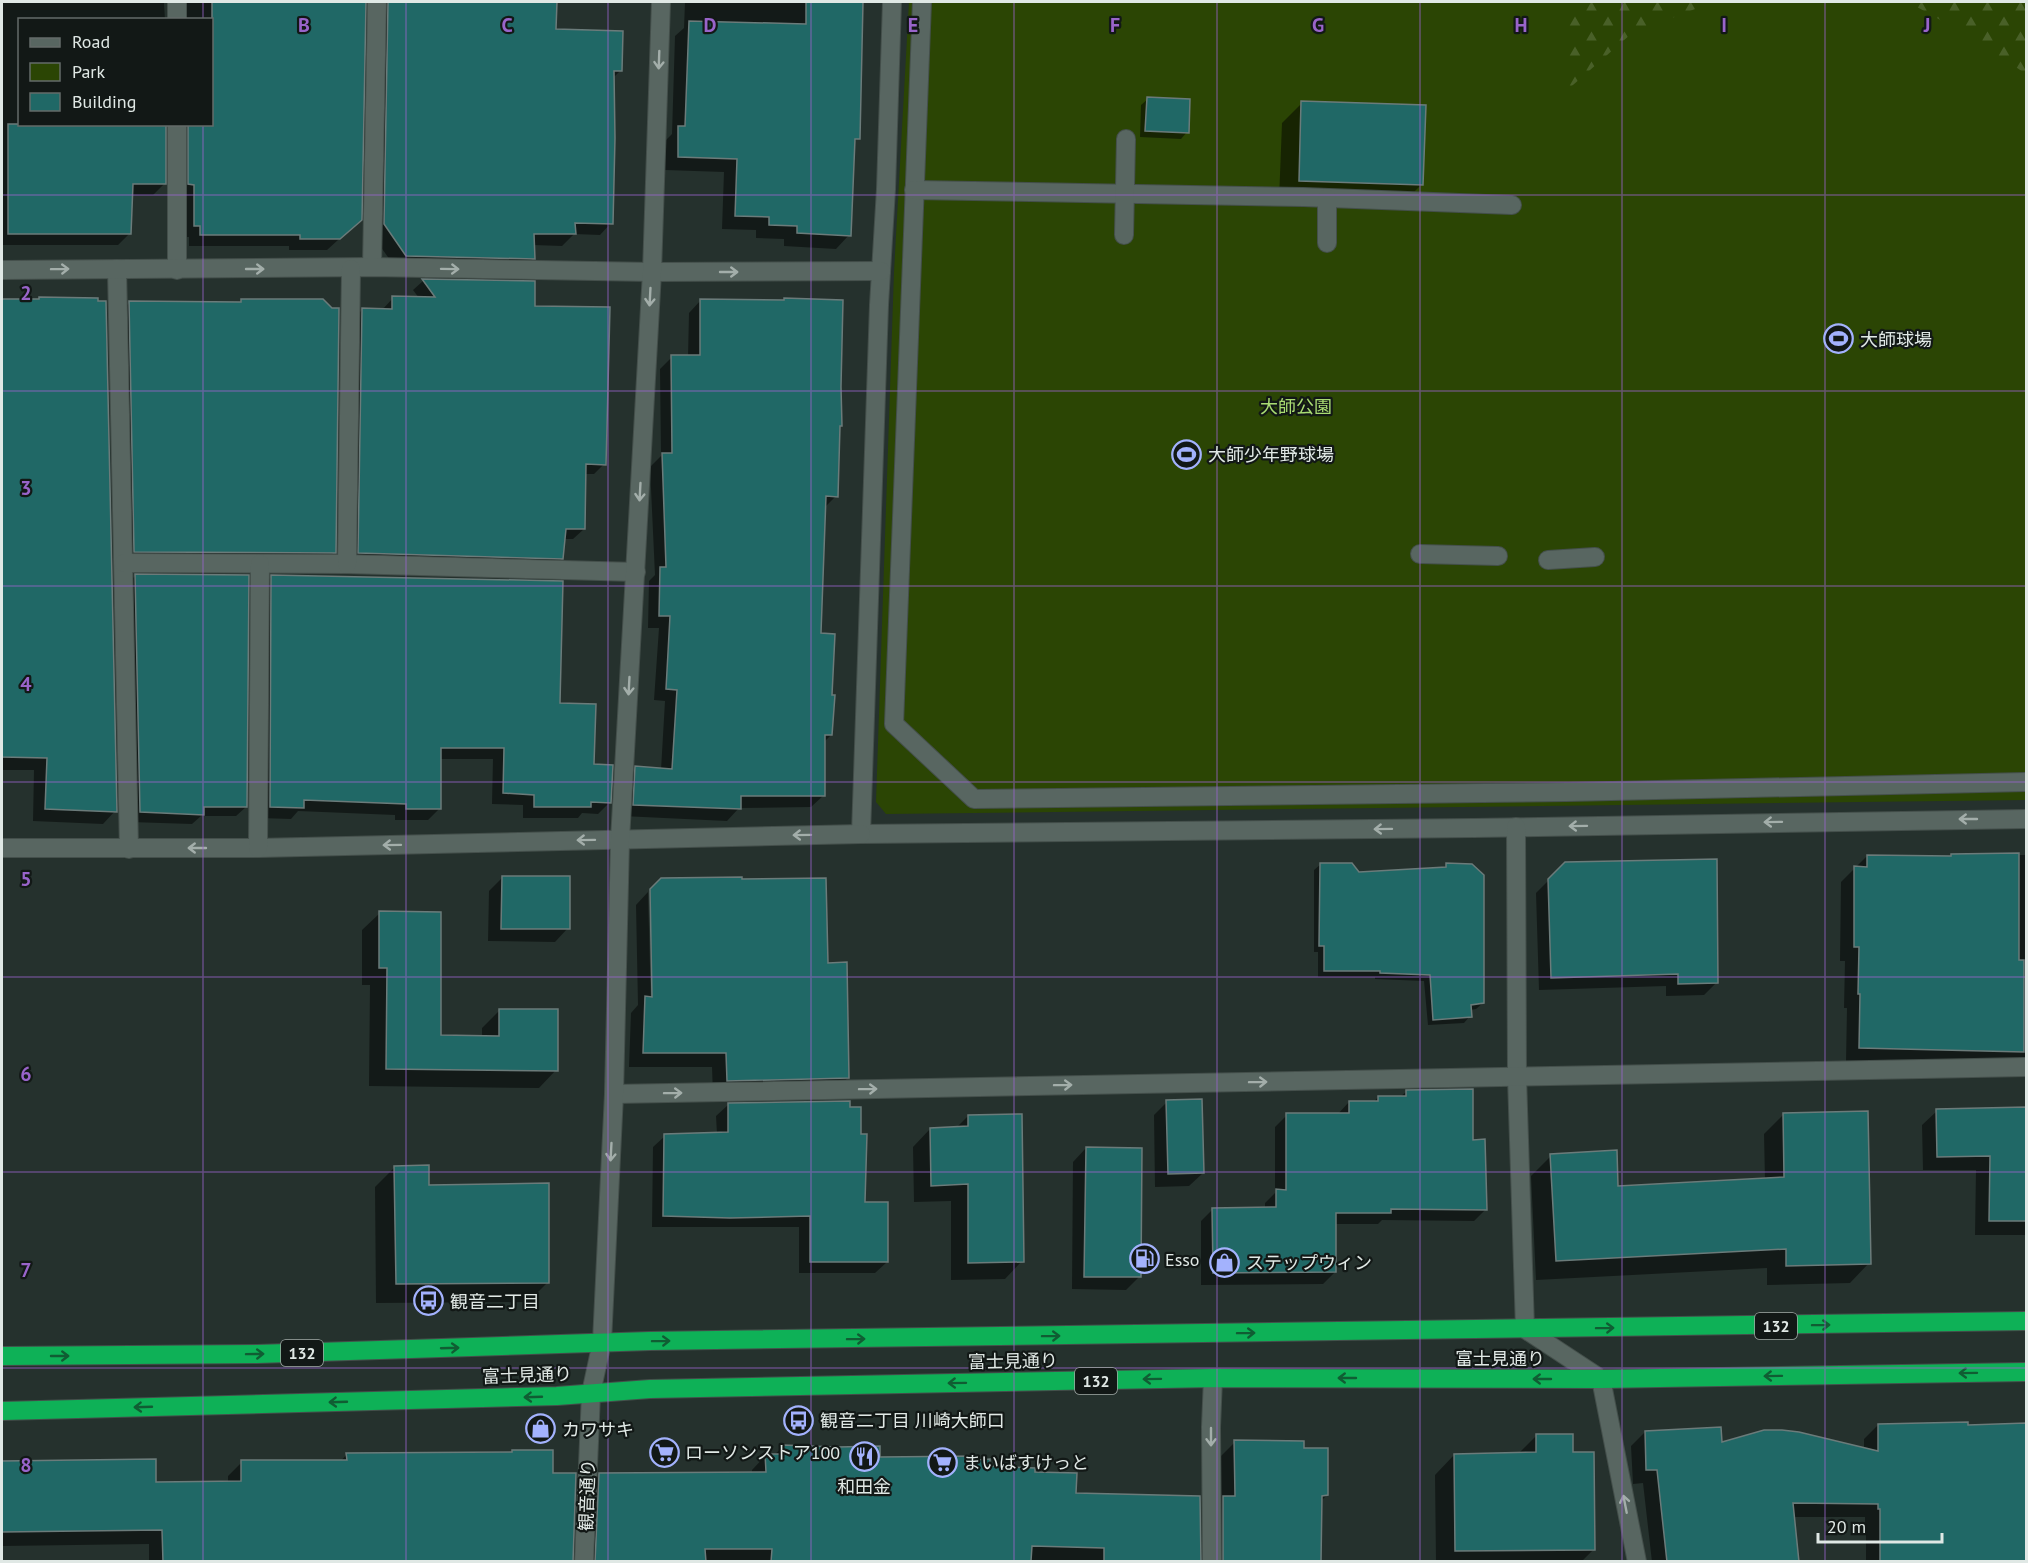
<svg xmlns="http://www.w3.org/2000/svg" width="2028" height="1563" viewBox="0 0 2028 1563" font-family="'PT Sans','Noto Sans JP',sans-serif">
<defs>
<pattern id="forest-firs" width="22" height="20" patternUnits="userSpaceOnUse" patternTransform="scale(1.5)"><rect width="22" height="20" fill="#2b4504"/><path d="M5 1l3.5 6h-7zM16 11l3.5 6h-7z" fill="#496028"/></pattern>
</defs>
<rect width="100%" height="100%" fill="#25312d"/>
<!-- green -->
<polygon fill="#2b4504" points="909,2 2026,2 2026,800 886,814 876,802 894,272"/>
<!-- forest -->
<g fill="url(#forest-firs)">
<polygon points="1569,2 1713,2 1631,34 1565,92"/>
<polygon points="1908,2 2026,2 2026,74 1973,38"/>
</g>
<!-- shadow -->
<g fill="#0007">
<polygon points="2,2 555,2 555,31 620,71 612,79 611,223 600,235 574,234 562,246 533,245 533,258 522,270 395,267 373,236 372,4 364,2 360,220 327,250 289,250 289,246 189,246 189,237 183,237 172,126 167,124 212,124 212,20 176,20 170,3 164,3 165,20 20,20 20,124 164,184 153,195 131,195 130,233 118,245 2,245"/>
<polygon points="685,2 862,2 858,138 853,143 849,235 836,249 784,246 784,239 756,238 756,230 722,229 724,172 665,170 665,141 672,134 675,36 684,28"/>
<polygon points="1148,99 1187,132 1181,139 1140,137 1141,105"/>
<polygon points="1302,103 1422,184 1402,204 1279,200 1282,123"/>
<polygon points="423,281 534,283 534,308 604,464 594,474 584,474 584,529 573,539 565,539 562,558 552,568 349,563 352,320 362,310 382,310 393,298 419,298 413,290"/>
<polygon points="784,299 840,387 841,425 839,428 836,496 824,508 820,635 831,735 824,742 824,795 811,807 739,808 727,821 622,816 624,780 636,768 661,770 665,701 654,700 659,628 648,628 649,581 655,575 650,467 661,456 660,369 672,357 688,357 689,313 701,300 782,301"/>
<polygon points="2,300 38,300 115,811 103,824 33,821 34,770 2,770"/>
<polygon points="242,300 334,552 324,563 124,562 119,313 130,302 239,303"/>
<polygon points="135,576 246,807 236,816 201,816 192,824 130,822 125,586"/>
<polygon points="272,576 558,704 593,765 609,803 598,814 582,813 578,818 523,818 523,805 492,804 493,759 439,759 439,809 428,820 395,820 395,815 298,811 291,819 259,818 260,588"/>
<polygon points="1951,855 2026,855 2026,1067 1846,1062 1847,1008 1844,1008 1845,961 1840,961 1841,882 1867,856 1949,857"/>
<polygon points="1566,863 1716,983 1704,995 1666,996 1666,986 1539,990 1536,893"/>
<polygon points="1321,864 1359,873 1443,869 1447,864 1483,1003 1476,1009 1470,1010 1470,1016 1464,1023 1428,1025 1424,981 1375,979 1375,977 1318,977 1318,952 1314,952 1314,870"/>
<polygon points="502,878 568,928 555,942 488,941 489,891"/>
<polygon points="662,879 848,1078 833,1092 713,1095 712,1067 629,1067 631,1013 638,1005 636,905 648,892 651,1004 654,1004 651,892 649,892"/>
<polygon points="380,913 439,1037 482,1037 482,1028 500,1010 556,1070 539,1088 369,1086 370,985 362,985 362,930"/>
<polygon points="1406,1092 1472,1141 1486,1209 1474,1221 1382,1220 1378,1224 1335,1224 1335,1272 1323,1284 1201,1285 1201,1221 1213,1209 1265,1209 1265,1203 1275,1193 1275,1127 1287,1115 1337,1115 1349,1102 1373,1103 1378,1097 1400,1097"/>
<polygon points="1167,1102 1203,1173 1189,1186 1155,1187 1154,1115"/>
<polygon points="728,1105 848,1109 863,1204 887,1262 875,1273 799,1273 799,1227 652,1227 653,1147 665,1136 717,1134 716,1116"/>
<polygon points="2026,1109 2026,1235 1975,1235 1976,1170 1923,1170 1922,1125 1937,1111"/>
<polygon points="1784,1114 1869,1263 1850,1283 1767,1285 1767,1268 1536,1280 1531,1176 1551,1156 1617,1187 1765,1180 1764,1134"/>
<polygon points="968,1116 1022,1261 1005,1279 951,1280 951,1201 914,1202 913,1147 930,1129 956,1128"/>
<polygon points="1086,1148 1139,1277 1126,1290 1072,1289 1073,1162"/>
<polygon points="395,1167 548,1282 528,1302 376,1303 375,1187"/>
<polygon points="2026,1424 2026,1562 1866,1562 1866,1523 1865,1523 1865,1517 1793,1517 1798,1562 1652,1562 1643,1483 1633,1484 1631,1446 1645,1432 1720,1444 1864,1449 1864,1439 1878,1425 1967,1427"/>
<polygon points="1536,1436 1572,1453 1594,1549 1581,1562 1436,1562 1435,1475 1454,1455 1518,1454"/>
<polygon points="1235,1442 1303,1450 1327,1495 1320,1502 1319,1562 1209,1562 1209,1512 1221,1500 1221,1456"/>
<polygon points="783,1447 878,1459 976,1461 988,1468 1033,1474 1199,1562 582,1562 585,1488 600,1474 752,1473 752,1470 766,1455 774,1455"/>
<polygon points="551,1451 551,1474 571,1562 149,1562 149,1544 2,1546 2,1462 154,1460 155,1484 228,1483 228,1476 242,1462 340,1462 347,1454"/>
</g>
<!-- building -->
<g fill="#206866" stroke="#6b7b7a" stroke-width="1.5">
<polygon points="212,2 366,2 362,220 340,239 300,239 300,235 200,235 200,226 194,226 194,185 188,184 188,124 212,124"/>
<polygon points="388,2 557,2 556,29 623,31 622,71 614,71 615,138 613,224 575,223 576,234 534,234 535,259 406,256 384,224"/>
<polygon points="806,2 863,2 860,139 855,139 851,236 797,233 797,226 769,225 769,217 735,216 737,159 678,157 678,126 685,126 689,21 806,24"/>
<polygon points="1147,97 1190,99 1189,133 1145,131"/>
<polygon points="1301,101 1426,105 1423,185 1299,181"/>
<polygon points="8,124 166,124 166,184 133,184 131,234 8,234"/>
<polygon points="422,279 535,281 535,306 610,307 606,465 586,464 585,529 566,529 563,559 358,553 362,308 392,309 392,296 435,297"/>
<polygon points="39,297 98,298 98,301 106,301 117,812 45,809 47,758 2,757 2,299 39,299"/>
<polygon points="784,298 843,300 841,387 842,426 840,426 838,497 826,496 821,633 835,634 832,695 835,695 832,735 825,735 825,796 741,796 741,809 633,805 635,766 672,769 677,690 666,689 670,616 659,616 660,567 666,567 662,453 672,453 671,355 700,355 700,299 784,300"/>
<polygon points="241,299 323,299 332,308 339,308 336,553 134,552 129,301 241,302"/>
<polygon points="135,574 249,575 247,807 204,807 204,815 140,812"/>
<polygon points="271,575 563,581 560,703 596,704 594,764 613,765 611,803 591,802 591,807 534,807 534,795 503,793 504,748 441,748 441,809 406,809 406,804 304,800 304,808 270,807"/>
<polygon points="2019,853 2019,960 2024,960 2024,1052 1859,1048 1860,994 1858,994 1859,947 1854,947 1854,866 1867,867 1867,855 1951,856 1951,854"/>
<polygon points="1717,859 1718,983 1678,984 1678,974 1551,978 1548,879 1565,862"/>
<polygon points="1320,863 1352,863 1359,872 1446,867 1446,863 1472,864 1484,875 1484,1003 1471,1005 1472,1017 1433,1020 1430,975 1380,973 1380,971 1324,971 1324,946 1319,946"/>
<polygon points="502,876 570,876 570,929 501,929"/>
<polygon points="742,877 742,879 826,878 828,963 847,962 849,1078 727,1081 726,1053 643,1053 645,996 652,997 650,889 661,878"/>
<polygon points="379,911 441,912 441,1035 499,1036 499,1009 558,1009 558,1071 386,1069 387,968 379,968"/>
<polygon points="1473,1089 1473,1140 1485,1139 1487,1210 1391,1209 1391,1213 1336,1213 1336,1272 1213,1273 1212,1208 1276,1207 1276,1189 1286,1190 1286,1113 1349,1113 1349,1101 1378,1101 1378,1096 1406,1096 1406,1090"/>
<polygon points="1202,1099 1204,1173 1168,1174 1166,1100"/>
<polygon points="850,1101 850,1107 861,1107 861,1134 867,1134 865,1202 888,1202 888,1262 810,1262 810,1216 730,1218 663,1216 664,1134 728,1132 728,1103"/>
<polygon points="2026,1107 2026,1221 1989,1221 1990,1156 1937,1157 1936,1109"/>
<polygon points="1868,1111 1871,1264 1786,1266 1786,1249 1556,1261 1550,1154 1617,1150 1618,1186 1784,1177 1783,1113"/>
<polygon points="1022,1114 1024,1262 968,1263 968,1184 931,1186 930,1128 968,1126 968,1115"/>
<polygon points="1086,1147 1142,1148 1141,1277 1084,1277"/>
<polygon points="429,1165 429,1185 549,1183 549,1283 396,1284 394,1166"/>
<polygon points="1968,1422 1968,1425 2026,1423 2026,1562 1880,1562 1880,1509 1878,1509 1878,1504 1793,1503 1799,1562 1667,1562 1657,1470 1646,1470 1645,1431 1721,1427 1722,1442 1764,1430 1782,1430 1799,1432 1878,1451 1878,1424"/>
<polygon points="1536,1434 1573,1434 1573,1452 1594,1452 1595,1550 1455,1551 1454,1454 1536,1452"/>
<polygon points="1234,1440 1304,1441 1304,1448 1328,1448 1328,1495 1322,1496 1321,1562 1223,1562 1223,1496 1235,1496"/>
<polygon points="782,1445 838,1447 880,1446 880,1457 978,1456 978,1460 990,1459 990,1466 1035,1468 1035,1472 1077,1473 1076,1493 1200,1496 1201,1562 1104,1562 1104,1548 1032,1546 1031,1561 771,1562 772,1549 705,1549 706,1562 595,1562 599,1473 766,1472 765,1454 782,1454"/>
<polygon points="512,1450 553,1450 553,1473 576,1473 573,1562 163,1562 162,1530 2,1532 2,1461 156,1459 156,1482 241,1481 241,1460 347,1460 346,1453 512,1452"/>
</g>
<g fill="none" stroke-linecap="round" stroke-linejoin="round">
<defs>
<g id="minor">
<polyline points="177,2 177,20"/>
<polyline points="892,2 886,189 879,305 861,834 1473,828 2026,819"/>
<polyline points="922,2 894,724 974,799 1567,792 2026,782"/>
<polyline points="177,124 177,270"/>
<polyline points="914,190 1303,197 1512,205"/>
<polyline points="1124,235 1126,139"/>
<polyline points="1327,243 1327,198"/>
<polyline points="372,267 377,2"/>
<polyline points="117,269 129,849"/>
<polyline points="2,270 372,267 652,272 881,271"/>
<polyline points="1420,554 1498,556"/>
<polyline points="1548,560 1595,557"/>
<polyline points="124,563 347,564 636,572"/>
<polyline points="347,564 351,269"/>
<polyline points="1516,827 1517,1077 1525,1329 1601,1379 1637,1562"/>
<polyline points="2,848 258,848 861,834"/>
<polyline points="258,848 260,564"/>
<polyline points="614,1094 2026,1067"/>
<polyline points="584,1562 591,1393 602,1342 614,1094 620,840 652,272 661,2"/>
<polyline points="1212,1562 1211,1427 1213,1378"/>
</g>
<g id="highway">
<polyline points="2,1356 257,1354 650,1341 2026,1321"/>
<polyline points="2,1411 557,1396 650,1389 1213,1378 1601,1379 2026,1372"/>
</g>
</defs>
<!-- minor casing -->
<use href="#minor" stroke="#444f4b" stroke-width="20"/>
<!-- highway casing -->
<use href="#highway" stroke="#444f4b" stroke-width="20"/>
<!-- minor -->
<use href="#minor" stroke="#586661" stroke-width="18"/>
<!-- highway -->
<use href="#highway" stroke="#0eb157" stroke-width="18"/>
</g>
<!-- one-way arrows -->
<defs><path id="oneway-shaft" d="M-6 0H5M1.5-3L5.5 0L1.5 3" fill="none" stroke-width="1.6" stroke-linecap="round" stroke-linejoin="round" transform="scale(1.5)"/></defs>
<g stroke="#a3aeaa">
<use href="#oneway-shaft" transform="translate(659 60) rotate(92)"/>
<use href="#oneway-shaft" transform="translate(60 269) rotate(-1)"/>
<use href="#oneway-shaft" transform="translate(255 269)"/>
<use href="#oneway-shaft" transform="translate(450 269) rotate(1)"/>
<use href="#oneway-shaft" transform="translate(729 272)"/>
<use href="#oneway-shaft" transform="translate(650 297) rotate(93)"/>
<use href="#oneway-shaft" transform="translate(640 492) rotate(93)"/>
<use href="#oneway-shaft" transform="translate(629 686) rotate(93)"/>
<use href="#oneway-shaft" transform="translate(1968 819) rotate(180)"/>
<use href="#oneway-shaft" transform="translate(1773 822) rotate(179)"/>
<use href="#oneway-shaft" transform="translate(1578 826) rotate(179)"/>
<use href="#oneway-shaft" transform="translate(1383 829) rotate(179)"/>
<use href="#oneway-shaft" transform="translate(802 835) rotate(179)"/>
<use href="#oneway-shaft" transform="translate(586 840) rotate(179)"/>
<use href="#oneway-shaft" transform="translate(392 845) rotate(179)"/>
<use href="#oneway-shaft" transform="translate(197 848) rotate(180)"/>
<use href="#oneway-shaft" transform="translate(1258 1082) rotate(-1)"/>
<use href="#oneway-shaft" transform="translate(1063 1085) rotate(-1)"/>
<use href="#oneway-shaft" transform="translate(868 1089) rotate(-1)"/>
<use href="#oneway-shaft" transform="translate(673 1093) rotate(-1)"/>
<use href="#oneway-shaft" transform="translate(611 1152) rotate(93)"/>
<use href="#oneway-shaft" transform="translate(1211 1437) rotate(90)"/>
<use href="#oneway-shaft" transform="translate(1625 1504) rotate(-101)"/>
</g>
<g stroke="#105d33">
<use href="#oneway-shaft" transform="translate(1821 1325) rotate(-1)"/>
<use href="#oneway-shaft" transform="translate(1605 1328) rotate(-1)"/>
<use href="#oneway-shaft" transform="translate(1246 1333) rotate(-1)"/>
<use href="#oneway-shaft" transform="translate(1051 1336) rotate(-1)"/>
<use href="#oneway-shaft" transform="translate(856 1339) rotate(-1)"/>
<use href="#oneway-shaft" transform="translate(661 1341) rotate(-1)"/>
<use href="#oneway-shaft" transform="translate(450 1348) rotate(-2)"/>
<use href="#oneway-shaft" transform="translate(255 1354) rotate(-1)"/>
<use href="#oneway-shaft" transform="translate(60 1356)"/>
<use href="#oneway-shaft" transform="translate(1968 1373) rotate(179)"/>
<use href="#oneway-shaft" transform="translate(1773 1376) rotate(179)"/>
<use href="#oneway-shaft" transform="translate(1347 1378) rotate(-180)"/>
<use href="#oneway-shaft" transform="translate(1152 1379) rotate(179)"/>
<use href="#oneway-shaft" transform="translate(1542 1379) rotate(-180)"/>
<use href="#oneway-shaft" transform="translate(957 1383) rotate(179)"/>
<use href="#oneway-shaft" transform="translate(533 1397) rotate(178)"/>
<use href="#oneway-shaft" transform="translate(338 1402) rotate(178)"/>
<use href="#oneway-shaft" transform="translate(143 1407) rotate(178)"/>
</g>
<!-- grid -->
<path fill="none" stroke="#9964ca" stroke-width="1.5" stroke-opacity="0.55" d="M203 2V20M406 2V1562M608 2V1562M811 2V1562M1014 2V1562M1217 2V1562M1420 2V1562M1622 2V1562M1825 2V1562M203 124V1562M2 195H2026M2 391H2026M2 586H2026M2 782H2026M2 977H2026M2 1172H2026M2 1368H2026"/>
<!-- icons -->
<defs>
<symbol id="stadium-ring" viewBox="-11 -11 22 22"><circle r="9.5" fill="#121816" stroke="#a3b2fd" stroke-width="1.5"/><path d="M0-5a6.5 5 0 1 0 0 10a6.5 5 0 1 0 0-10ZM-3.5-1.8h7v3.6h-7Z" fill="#a3b2fd"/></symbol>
<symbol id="fuel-ring" viewBox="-11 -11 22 22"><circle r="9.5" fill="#121816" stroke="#a3b2fd" stroke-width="1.5"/><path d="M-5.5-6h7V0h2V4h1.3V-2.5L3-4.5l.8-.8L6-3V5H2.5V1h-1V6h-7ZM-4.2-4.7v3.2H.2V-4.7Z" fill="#a3b2fd"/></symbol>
<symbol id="shop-ring" viewBox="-11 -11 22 22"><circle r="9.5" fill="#121816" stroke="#a3b2fd" stroke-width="1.5"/><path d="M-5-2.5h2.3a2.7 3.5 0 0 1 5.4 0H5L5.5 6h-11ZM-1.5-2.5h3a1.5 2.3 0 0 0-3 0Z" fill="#a3b2fd"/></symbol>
<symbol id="bus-ring" viewBox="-11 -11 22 22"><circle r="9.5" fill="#121816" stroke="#a3b2fd" stroke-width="1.5"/><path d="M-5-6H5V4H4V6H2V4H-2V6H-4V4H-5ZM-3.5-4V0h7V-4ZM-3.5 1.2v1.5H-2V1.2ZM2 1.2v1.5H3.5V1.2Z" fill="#a3b2fd"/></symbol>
<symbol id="supermarket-ring" viewBox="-11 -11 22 22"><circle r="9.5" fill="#121816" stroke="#a3b2fd" stroke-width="1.5"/><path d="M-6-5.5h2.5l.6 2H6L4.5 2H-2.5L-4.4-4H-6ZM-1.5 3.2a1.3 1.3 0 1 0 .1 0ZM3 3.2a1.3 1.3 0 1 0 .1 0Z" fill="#a3b2fd"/></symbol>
<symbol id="restaurant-ring" viewBox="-11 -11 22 22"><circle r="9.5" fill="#121816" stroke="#a3b2fd" stroke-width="1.5"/><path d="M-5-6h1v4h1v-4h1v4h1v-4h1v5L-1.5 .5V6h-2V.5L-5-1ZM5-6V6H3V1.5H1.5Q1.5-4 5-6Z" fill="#a3b2fd"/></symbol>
</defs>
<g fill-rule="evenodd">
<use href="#stadium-ring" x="1822" y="322" width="33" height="33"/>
<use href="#stadium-ring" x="1170" y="438" width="33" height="33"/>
<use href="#fuel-ring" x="1128" y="1242" width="33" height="33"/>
<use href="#shop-ring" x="1208" y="1246" width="33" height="33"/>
<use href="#bus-ring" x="412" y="1284" width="33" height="33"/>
<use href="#bus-ring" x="782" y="1404" width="33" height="33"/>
<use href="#shop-ring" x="524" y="1412" width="33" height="33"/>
<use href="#supermarket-ring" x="648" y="1436" width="33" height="33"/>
<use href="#restaurant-ring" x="848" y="1440" width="33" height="33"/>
<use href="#supermarket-ring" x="926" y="1446" width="33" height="33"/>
</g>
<g text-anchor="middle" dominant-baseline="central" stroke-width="4.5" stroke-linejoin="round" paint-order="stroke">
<!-- shield labels -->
<g fill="#121816" stroke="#a2aaa7" stroke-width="1.5">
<rect x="1755" y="1313" width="42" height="26" rx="4.5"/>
<rect x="281" y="1340" width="42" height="26" rx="4.5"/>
<rect x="1075" y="1368" width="42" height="26" rx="4.5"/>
</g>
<g font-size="16" font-weight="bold" fill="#e0e8e5">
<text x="1776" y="1326">132</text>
<text x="302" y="1353">132</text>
<text x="1096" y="1381">132</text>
</g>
<!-- poi labels -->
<g font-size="18" fill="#e0e8e5" stroke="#121816" text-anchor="start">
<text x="1860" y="339">大師球場</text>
<text x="1208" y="454">大師少年野球場</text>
<text x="1165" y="1259">Esso</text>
<text x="1246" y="1262">ステップウィン</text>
<text x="450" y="1301">観音二丁目</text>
<text x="820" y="1420">観音二丁目 川崎大師口</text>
<text x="562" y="1429">カワサキ</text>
<text x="685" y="1452">ローソンストア100</text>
<text x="963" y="1462">まいばすけっと</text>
<text x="864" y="1486" text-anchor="middle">和田金</text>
</g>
<!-- park labels -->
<g font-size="18" fill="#a9dc72" stroke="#121816">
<text x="1296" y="406">大師公園</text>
</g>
<!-- street labels -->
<g font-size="18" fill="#e0e8e5" stroke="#121816">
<text x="1500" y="1358">富士見通り</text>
<text transform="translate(1013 1361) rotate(-1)">富士見通り</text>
<text transform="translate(527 1375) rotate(-2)">富士見通り</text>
<text transform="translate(587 1495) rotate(-88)">観音通り</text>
</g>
</g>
<g font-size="20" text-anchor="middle" font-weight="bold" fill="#9964ca" stroke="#121816" stroke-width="4.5" stroke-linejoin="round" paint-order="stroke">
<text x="304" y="32">B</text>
<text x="507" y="32">C</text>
<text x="710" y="32">D</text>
<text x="913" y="32">E</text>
<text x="1115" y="32">F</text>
<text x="1318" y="32">G</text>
<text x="1521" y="32">H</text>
<text x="1724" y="32">I</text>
<text x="1927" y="32">J</text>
<text x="26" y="300">2</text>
<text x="26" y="495">3</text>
<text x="26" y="691">4</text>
<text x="26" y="886">5</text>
<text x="26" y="1081">6</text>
<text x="26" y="1277">7</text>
<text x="26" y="1472">8</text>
</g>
<!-- border -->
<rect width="2028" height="1563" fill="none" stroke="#e0e8e5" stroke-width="6"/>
<!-- legend -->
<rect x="18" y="18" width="195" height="108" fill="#121816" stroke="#646b69" stroke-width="1.5"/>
<rect x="30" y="38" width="30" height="9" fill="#586661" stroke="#646b69" stroke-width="1.5"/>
<text x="72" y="48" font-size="18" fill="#e0e8e5">Road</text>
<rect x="30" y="63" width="30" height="18" fill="#2b4504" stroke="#646b69" stroke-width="1.5"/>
<text x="72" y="78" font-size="18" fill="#e0e8e5">Park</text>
<rect x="30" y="93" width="30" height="18" fill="#206866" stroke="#646b69" stroke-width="1.5"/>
<text x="72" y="108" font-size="18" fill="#e0e8e5">Building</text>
<!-- scale -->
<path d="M1818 1533v9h124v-9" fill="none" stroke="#e0e8e5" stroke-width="3"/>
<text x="1827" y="1533" font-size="18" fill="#e0e8e5" stroke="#121816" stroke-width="4.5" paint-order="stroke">20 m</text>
</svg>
